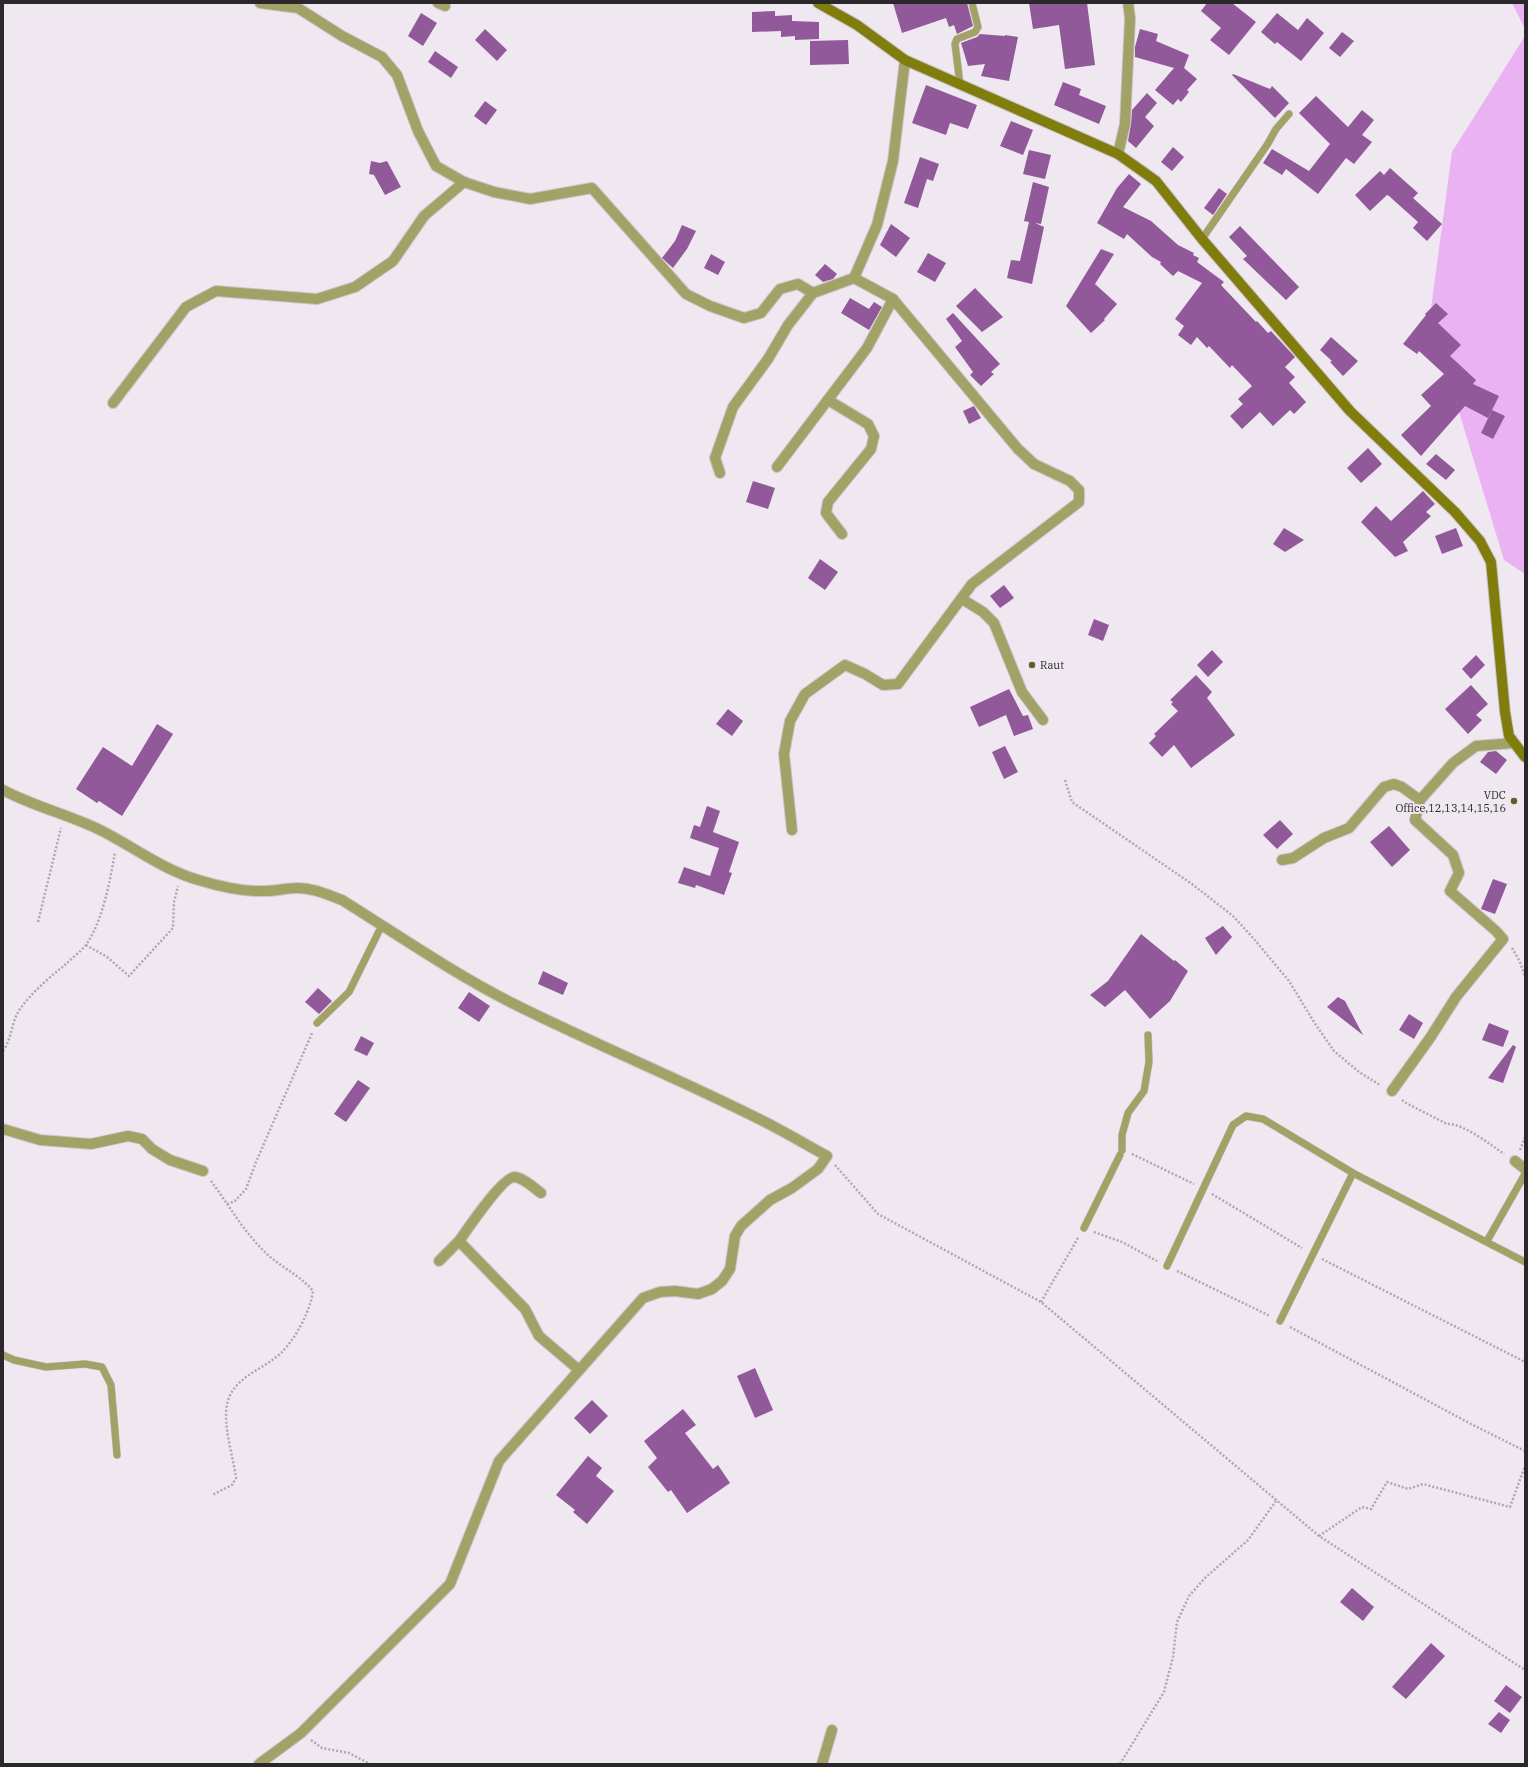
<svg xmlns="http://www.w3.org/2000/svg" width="1528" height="1767" viewBox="0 0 1528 1767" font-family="'IBM Plex Serif',serif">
<rect width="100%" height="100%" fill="#efe8f0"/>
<!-- green -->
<g fill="#eab2f3">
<polygon points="1512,3 1525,3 1525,29"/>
<polygon points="1525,36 1525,574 1504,560 1430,316 1452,152"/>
</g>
<!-- building -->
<g fill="#91599a">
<polygon points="893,3 967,3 973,26 957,34 954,25 949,27 946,18 902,33"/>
<polygon points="1029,3 1087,3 1095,65 1065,69 1059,25 1033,29"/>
<polygon points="1207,3 1232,3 1256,22 1229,55 1210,40 1221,28 1201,11"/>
<polygon points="775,11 775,16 792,15 792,21 819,22 819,39 795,40 795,36 781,37 781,31 752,32 752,12"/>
<polygon points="421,13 437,23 423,46 408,36"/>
<polygon points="1277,13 1298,30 1307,18 1324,33 1301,61 1277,42 1275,44 1261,32"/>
<polygon points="485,29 507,50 497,61 475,40"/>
<polygon points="1140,29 1158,34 1156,41 1189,55 1184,68 1197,79 1187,90 1189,92 1181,102 1178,99 1173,105 1155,90 1174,68 1135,57 1135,47"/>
<polygon points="1342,32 1354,41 1340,57 1329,48"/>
<polygon points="980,34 1005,36 1005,35 1018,37 1009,81 981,76 985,64 968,66 961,43 977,37"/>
<polygon points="848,40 849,64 810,65 810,41"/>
<polygon points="435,51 458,67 451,78 428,62"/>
<polygon points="1233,74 1270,89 1272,86 1289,103 1275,118 1232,75"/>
<polygon points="1063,82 1081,89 1079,95 1106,106 1099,124 1054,105"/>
<polygon points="926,85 977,105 968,129 950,123 946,135 912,123"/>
<polygon points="1147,93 1157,103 1145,117 1154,126 1136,148 1128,141 1131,124 1132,110"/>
<polygon points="1316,96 1348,127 1362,110 1374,120 1362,135 1372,142 1354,164 1346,158 1318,194 1286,169 1282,175 1263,163 1272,149 1309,171 1330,144 1299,113"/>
<polygon points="485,101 497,110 486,125 474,116"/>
<polygon points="1011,121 1033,130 1023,155 1000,146"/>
<polygon points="1173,147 1184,157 1172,171 1161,162"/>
<polygon points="1029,150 1051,155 1045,179 1023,174"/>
<polygon points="920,157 939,164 933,181 927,179 918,208 904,203"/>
<polygon points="371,161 380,163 387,161 401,187 385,195 374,175 369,174"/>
<polygon points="1390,168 1418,193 1413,198 1442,224 1427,241 1413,228 1418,222 1389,196 1387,195 1370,211 1355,195 1380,171 1384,175"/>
<polygon points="1129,174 1141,184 1123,207 1151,221 1178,245 1194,253 1193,255 1199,258 1197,262 1224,282 1221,285 1256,322 1257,321 1268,333 1271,331 1295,357 1285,367 1295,377 1289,383 1306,402 1294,414 1290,410 1273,426 1260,412 1242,429 1230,416 1243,404 1238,399 1252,386 1232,365 1230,368 1209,346 1207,348 1197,337 1191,345 1178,335 1184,326 1175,319 1202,283 1178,271 1173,276 1160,264 1161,262 1152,257 1127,234 1124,239 1097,223 1117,188"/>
<polygon points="1033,182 1049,187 1041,224 1035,223 1044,227 1032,284 1007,278 1011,260 1020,261 1029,222 1024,221"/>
<polygon points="1219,188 1227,194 1213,215 1204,208"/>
<polygon points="891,224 910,238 896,257 880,245"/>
<polygon points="682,225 696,231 687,249 673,268 662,258 675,241"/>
<polygon points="1240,226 1299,287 1286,300 1243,259 1247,256 1229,237"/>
<polygon points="1101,249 1114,254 1095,284 1117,304 1104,319 1105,320 1091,333 1066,306"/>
<polygon points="928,253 946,263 935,282 917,272"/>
<polygon points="711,254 725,262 718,275 704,268"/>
<polygon points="825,264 837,274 833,279 823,282 815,275"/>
<polygon points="975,288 1003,317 982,332 956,306"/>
<polygon points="850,298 869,309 874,302 882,307 869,330 841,313"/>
<polygon points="1436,303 1448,314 1438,323 1461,345 1450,356 1476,380 1473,384 1499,396 1488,418 1465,406 1421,456 1401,435 1431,406 1421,395 1444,374 1419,351 1417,354 1403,344 1426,315 1425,314"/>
<polygon points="953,313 1000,364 991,372 994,374 981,386 970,375 973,372 955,347 962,341 946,319"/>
<polygon points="1331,337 1358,361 1343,376 1330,362 1332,361 1320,350"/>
<polygon points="974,406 981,418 969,424 963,411"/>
<polygon points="1492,410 1505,416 1493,439 1481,433"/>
<polygon points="1368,448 1382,464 1361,483 1347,468"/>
<polygon points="1436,454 1455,470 1446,480 1426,464"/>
<polygon points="753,481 775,488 768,509 746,502"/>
<polygon points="1423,491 1435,504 1426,512 1431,516 1403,542 1408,551 1395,557 1361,522 1376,506 1391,521"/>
<polygon points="1284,528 1304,540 1285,552 1273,544"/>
<polygon points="1456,528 1463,546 1442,554 1435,536"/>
<polygon points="820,559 838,572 825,590 808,578"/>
<polygon points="1004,585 1014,598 1000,608 990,596"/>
<polygon points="1094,619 1109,625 1103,641 1088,635"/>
<polygon points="1212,650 1223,662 1208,677 1197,665"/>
<polygon points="1476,655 1485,665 1471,679 1462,669"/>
<polygon points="1196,675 1212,692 1207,698 1235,735 1191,768 1174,745 1162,757 1149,743 1156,736 1154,734 1178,711 1171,704 1173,702 1170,700"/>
<polygon points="1471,685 1488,704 1476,715 1482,720 1468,734 1445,709"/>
<polygon points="1009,689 1023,716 1028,715 1033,729 1014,736 1006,715 979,727 970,707"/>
<polygon points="728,709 743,721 732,736 716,724"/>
<polygon points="157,724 173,734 122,816 99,801 97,803 76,789 103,747 132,766"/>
<polygon points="1005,746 1018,772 1004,779 992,752"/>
<polygon points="1496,751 1507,760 1496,774 1480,762 1488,752"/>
<polygon points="707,806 720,811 713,832 739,842 729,872 732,873 724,895 696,885 695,888 678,883 684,867 710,876 719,848 690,838 694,825 700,827"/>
<polygon points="1280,820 1293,834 1277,849 1263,835"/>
<polygon points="1389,826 1410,850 1392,867 1370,842"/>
<polygon points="1493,879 1507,884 1495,914 1481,909"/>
<polygon points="1223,926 1232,937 1216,955 1205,938"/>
<polygon points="1141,934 1174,961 1175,960 1188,971 1170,1001 1150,1019 1125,990 1105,1007 1090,995 1108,981"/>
<polygon points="543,971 568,983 563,995 538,984"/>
<polygon points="318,988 332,1001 319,1014 305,1002"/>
<polygon points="469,992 490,1006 479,1022 458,1008"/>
<polygon points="1338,997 1345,1001 1363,1035 1327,1007"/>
<polygon points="1409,1014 1423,1023 1414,1039 1399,1030"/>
<polygon points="1489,1023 1509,1031 1503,1047 1482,1040"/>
<polygon points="361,1036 374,1043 367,1056 354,1050"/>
<polygon points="1513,1045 1516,1047 1503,1083 1488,1078"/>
<polygon points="358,1080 370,1088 346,1122 334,1114"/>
<polygon points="755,1368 773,1410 755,1418 737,1376"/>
<polygon points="592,1400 608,1416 590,1434 574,1418"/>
<polygon points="683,1409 696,1425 685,1433 713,1469 718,1465 730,1483 687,1513 671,1490 668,1492 648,1467 657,1458 644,1441"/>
<polygon points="588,1456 602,1468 596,1476 614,1491 587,1524 573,1512 575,1510 556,1495"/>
<polygon points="1352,1588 1374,1607 1363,1621 1340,1602"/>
<polygon points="1431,1643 1445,1656 1406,1699 1392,1687"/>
<polygon points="1506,1685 1522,1697 1510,1713 1494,1701"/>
<polygon points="1499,1712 1510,1720 1501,1733 1488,1724"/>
</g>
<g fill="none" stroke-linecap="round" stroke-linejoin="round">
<defs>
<g id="lane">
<polyline points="960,84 955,44 957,39 975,32 978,27 972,3"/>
<polyline points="1202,239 1267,145 1276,129 1289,114"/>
<polyline points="317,1023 349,992 382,925"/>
<polyline points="1122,1150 1122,1135 1128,1113 1144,1091 1149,1062 1148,1035"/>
<polyline points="1084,1228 1120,1155"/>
<polyline points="1487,1241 1525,1174"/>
<polyline points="1167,1266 1233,1125 1246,1116 1263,1119 1353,1173 1525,1262"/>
<polyline points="1280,1321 1353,1173"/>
<polyline points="3,1355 14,1360 46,1367 85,1364 102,1367 111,1385 117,1455"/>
</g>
<g id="street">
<polyline points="260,3 298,8 342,36 382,57 397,75 418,131 436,166 464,182 494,192 530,199 592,188 686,294 710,306 744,318 761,313 780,289 798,284 813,293 854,278 877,225 893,161 905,60"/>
<polyline points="438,3 445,6"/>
<polyline points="1118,154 1125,124 1130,18 1128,3"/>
<polyline points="828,400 868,424 874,436 871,449 828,502 826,513 842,534"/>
<polyline points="113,403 186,307 216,291 317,299 355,287 393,261 424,216 464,182"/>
<polyline points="777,467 867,348 893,299"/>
<polyline points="720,473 715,458 733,407 768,359 788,325 813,293"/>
<polyline points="962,599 983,612 994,623 1022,692 1043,720"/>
<path d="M3 790C33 806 66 814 96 828 132 845 163 871 202 881 222 887 244 892 265 891 276 891 287 888 298 888 314 888 328 895 342 900 398 935 453 973 512 1003 592 1043 675 1077 755 1117 780 1129 803 1143 827 1156L818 1169 792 1188 770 1200 741 1226 735 1236 730 1269 722 1281 712 1289 698 1294 675 1291 660 1292 643 1298 499 1461 450 1584 301 1733 259 1764"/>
<polyline points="792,830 784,754 790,721 805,694 845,665 865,674 883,685 898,684 972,584 1079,502 1079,490 1070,481 1034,464 1018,449 893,299 854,278"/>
<polyline points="1282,860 1293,858 1324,838 1349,828 1384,787 1394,784 1402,787 1420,800"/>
<polyline points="1392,1091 1430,1038 1456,997 1503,939 1496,931 1450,891 1459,873 1453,855 1415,820 1420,800 1453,763 1476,746 1514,743"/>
<polyline points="3,1129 40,1140 91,1144 128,1136 142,1139 152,1149 170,1160 203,1171"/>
<polyline points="1515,1161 1525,1169"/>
<path d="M459 1241C467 1230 503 1176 515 1177 524 1178 534 1188 541 1193"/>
<polyline points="439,1261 459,1241 525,1309 539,1336 579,1370"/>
<polyline points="822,1764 832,1730"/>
</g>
<polyline id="secondary" points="818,3 857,25 905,60 1118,154 1156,181 1202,239 1350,411 1455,512 1480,541 1491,562 1505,712 1509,736 1525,757"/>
</defs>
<!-- lane casing -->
<use href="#lane" stroke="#ccc5cc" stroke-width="8"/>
<!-- street casing -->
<use href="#street" stroke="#ccc5cc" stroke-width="12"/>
<!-- secondary casing -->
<use href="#secondary" stroke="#ccc5cc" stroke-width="12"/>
<!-- path -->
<g stroke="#aea8ae" stroke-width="2.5" stroke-dasharray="2 2" stroke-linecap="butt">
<polyline points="1065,780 1072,802 1192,884 1233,916 1254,939 1289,981 1314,1022 1334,1051 1359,1072 1380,1085"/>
<polyline points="38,922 61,828"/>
<polyline points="86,945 107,957 129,976 173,928 174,902 178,886"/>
<polyline points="1512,948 1520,962 1525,977"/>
<path d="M3 1051C12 1039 11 1022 20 1009 32 992 50 977 66 964 72 958 80 952 86 945 103 920 110 881 115 852"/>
<path d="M1402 1100 1406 1103 1447 1124C1463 1123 1491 1145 1504 1154"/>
<polyline points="1520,1150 1525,1137"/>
<polyline points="1132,1154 1194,1184"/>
<polyline points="835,1165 878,1214 1041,1302 1319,1536 1525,1670"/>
<path d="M211 1181C229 1205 245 1234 267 1254 282 1268 300 1275 313 1291 310 1312 296 1338 281 1353 263 1370 232 1377 227 1405 223 1426 233 1456 236 1478L232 1485 212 1495"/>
<polyline points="1212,1194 1302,1248"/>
<polyline points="227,1204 235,1201 246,1189 256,1162 312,1033"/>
<polyline points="1094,1232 1122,1242 1157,1261"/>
<polyline points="1322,1259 1525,1362"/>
<polyline points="1177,1271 1270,1316"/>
<polyline points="1041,1302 1078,1238"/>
<polyline points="1290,1327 1471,1424 1525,1451"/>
<polyline points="1319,1536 1362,1507 1371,1509 1387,1482 1408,1489 1423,1484 1510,1507 1525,1466"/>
<polyline points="311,1740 322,1748 349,1753 370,1764"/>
<polyline points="1120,1764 1164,1692 1173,1657 1177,1622 1189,1596 1205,1578 1248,1540 1276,1501"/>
</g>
<!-- lane -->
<use href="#lane" stroke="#a2a267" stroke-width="7"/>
<!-- street -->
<use href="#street" stroke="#a2a267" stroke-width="10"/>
<!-- secondary -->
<use href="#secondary" stroke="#807d0d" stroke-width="10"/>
</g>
<!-- markers -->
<g fill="#5e5e2b" stroke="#efe8f0" stroke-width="1.5">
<circle cx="1032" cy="665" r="4"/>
<circle cx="1514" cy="801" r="4"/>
</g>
<g text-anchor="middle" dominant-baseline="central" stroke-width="4" stroke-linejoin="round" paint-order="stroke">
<!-- poi labels -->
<g font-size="11" fill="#2a282a" stroke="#efe8f0" text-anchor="start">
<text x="1040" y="665">Raut</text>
<text x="1506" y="795" text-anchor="end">VDC<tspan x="1506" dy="13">Office,12,13,14,15,16</tspan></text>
</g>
</g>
<!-- border -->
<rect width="1528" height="1767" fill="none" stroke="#2a282a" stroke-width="8"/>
</svg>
